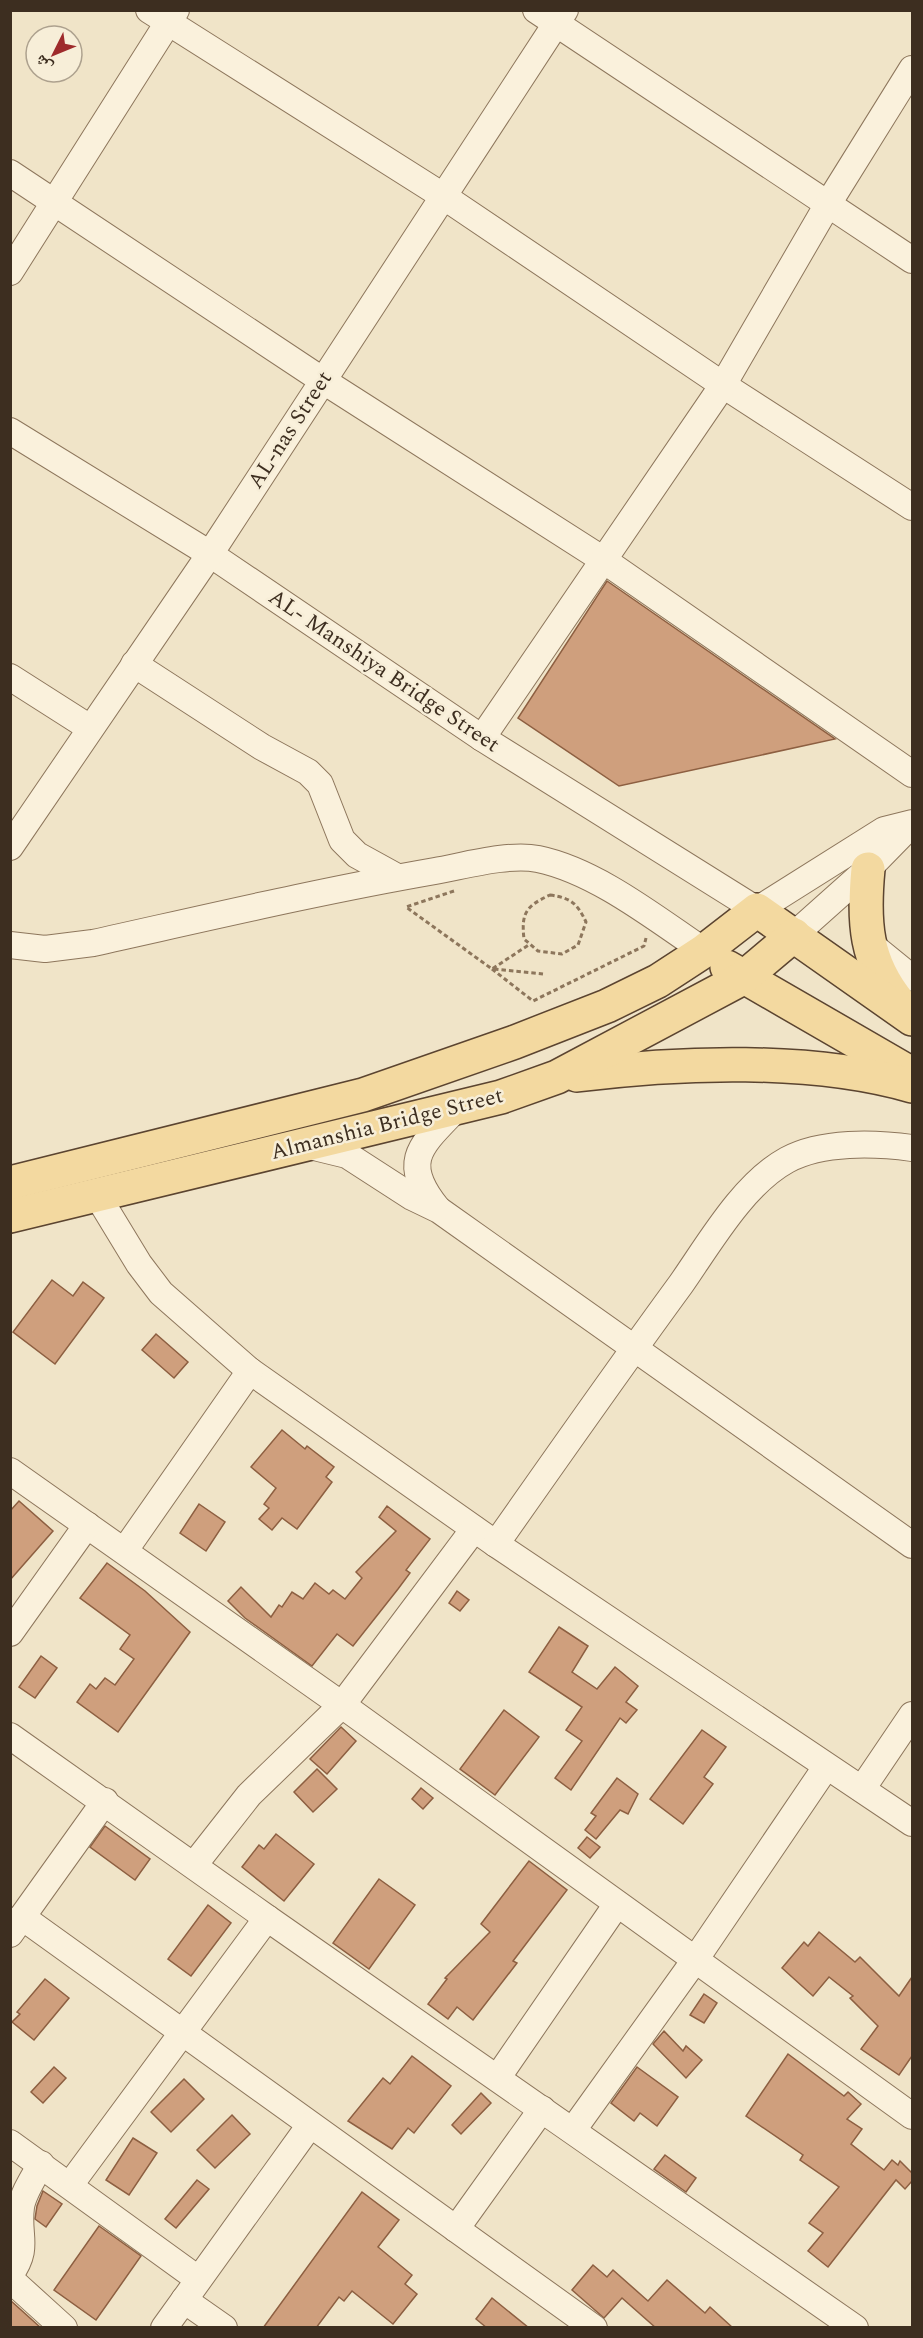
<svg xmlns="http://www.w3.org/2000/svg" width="923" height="2338" viewBox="0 0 923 2338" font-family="Spectral,'Noto Naskh Arabic',serif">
<rect width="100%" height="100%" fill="#f0e4c8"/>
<!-- building -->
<g fill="#cf9f7d" stroke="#8d5f41" stroke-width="1.5">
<polygon points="607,581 835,739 619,786 518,718"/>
<polygon points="52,1280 73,1296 83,1282 104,1298 55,1364 13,1332"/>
<polygon points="156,1334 188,1362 174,1378 142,1350"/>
<polygon points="282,1430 305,1449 307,1446 334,1467 326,1477 332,1482 297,1529 282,1518 272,1530 259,1519 269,1508 264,1504 276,1488 251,1467"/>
<polygon points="19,1501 53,1531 10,1580 10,1511"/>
<polygon points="199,1504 225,1522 206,1551 180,1533"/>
<polygon points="387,1506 430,1539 406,1570 410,1573 398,1589 353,1646 337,1634 312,1666 245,1618 228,1601 241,1587 271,1617 279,1605 282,1607 292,1592 303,1599 315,1583 329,1594 333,1590 345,1599 362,1578 356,1572 396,1531 379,1517"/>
<polygon points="107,1563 145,1591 190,1632 118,1732 77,1702 90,1684 96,1689 105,1678 115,1685 134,1659 120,1649 130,1635 80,1598"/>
<polygon points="457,1591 469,1600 460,1611 449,1603"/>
<polygon points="559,1627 588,1646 572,1672 597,1689 615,1667 638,1686 626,1702 637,1710 626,1723 620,1718 571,1790 555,1778 582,1741 566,1730 582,1707 529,1672"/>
<polygon points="41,1656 57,1668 35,1698 19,1687"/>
<polygon points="504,1710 539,1737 495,1795 460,1769"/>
<polygon points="341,1727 356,1741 327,1774 310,1759"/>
<polygon points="702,1730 726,1747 704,1777 713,1784 683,1824 650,1799"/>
<polygon points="317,1769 337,1789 313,1812 294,1792"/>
<polygon points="617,1778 638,1794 628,1814 620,1810 596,1839 585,1830 596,1816 591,1813"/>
<polygon points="421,1788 433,1798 423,1809 412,1799"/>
<polygon points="105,1826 150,1859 135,1880 90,1847"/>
<polygon points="276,1834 314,1864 284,1901 242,1867 259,1845 264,1849"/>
<polygon points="587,1837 600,1847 590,1858 578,1848"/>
<polygon points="529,1861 567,1890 513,1961 517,1963 473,2020 457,2007 448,2019 428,2004 447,1979 445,1978 490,1932 481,1924"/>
<polygon points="379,1879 415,1905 369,1969 333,1943"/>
<polygon points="208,1905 231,1923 191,1976 168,1959"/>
<polygon points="819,1932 855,1962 860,1957 899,1996 912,1977 912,2056 899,2075 861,2049 878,2026 850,1998 853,1996 829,1977 813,1996 782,1968 804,1942 808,1946"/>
<polygon points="45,1979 69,1998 34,2040 12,2022 20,2014 17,2012"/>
<polygon points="704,1994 717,2003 704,2023 690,2015"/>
<polygon points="664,2031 683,2051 686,2046 702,2060 686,2078 653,2044"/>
<polygon points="788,2054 844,2096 848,2092 861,2104 847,2119 862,2129 851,2144 884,2170 892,2160 898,2165 900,2161 912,2173 912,2181 905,2189 896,2180 828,2267 808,2251 823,2233 809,2223 839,2187 800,2160 803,2155 746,2116"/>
<polygon points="412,2056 451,2086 414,2133 408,2128 392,2149 348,2121 383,2078 390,2084"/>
<polygon points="54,2067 66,2078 43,2103 31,2092"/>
<polygon points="637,2067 678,2097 657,2126 640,2113 634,2121 611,2103"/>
<polygon points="184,2079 204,2099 171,2132 151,2112"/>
<polygon points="481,2093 491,2103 461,2134 452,2125"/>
<polygon points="232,2115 250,2134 215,2168 197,2150"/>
<polygon points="133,2138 157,2153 129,2195 106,2180"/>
<polygon points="665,2155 696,2178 686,2192 654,2169"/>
<polygon points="197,2180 209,2189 176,2228 165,2219"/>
<polygon points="43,2191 62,2204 46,2227 35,2219 37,2206"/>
<polygon points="362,2192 399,2220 378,2247 412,2275 405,2284 417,2294 393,2324 352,2291 344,2301 339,2297 316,2328 263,2328"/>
<polygon points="99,2226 141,2256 96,2320 54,2290"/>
<polygon points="593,2265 607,2277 613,2270 648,2301 667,2280 705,2313 710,2307 733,2328 656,2328 622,2298 604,2318 572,2290"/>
<polygon points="492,2298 529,2328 487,2328 476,2319"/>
<polygon points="10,2300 41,2328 10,2328"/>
</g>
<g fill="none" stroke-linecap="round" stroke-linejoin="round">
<defs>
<g id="minor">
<polyline points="149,10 443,196 723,385 912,507"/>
<polyline points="536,10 912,260"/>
<polyline points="10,173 322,380 602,559 912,774"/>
<polyline points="10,272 176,10"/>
<polyline points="10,431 210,554 482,738 757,910 884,830 912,823"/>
<polyline points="134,664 262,747 308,772 320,784 342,840 357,855 397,877"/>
<polyline points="10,677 90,728"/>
<polyline points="482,738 723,385 828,204 912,69"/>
<polyline points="10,847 210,554 565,10"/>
<polyline points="794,935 868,869 912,824"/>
<polyline points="869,943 912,978"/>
<path d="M10 945 45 949 93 943C206 918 320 891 435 871 464 866 509 853 538 859 596 871 655 918 704 951"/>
<polyline points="306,1145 347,1155 412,1197 439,1210 912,1545"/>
<polyline points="97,1195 139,1264 161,1293 250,1371 496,1544 912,1823"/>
<path d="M437 1208C400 1162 420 1146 455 1110"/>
<polyline points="10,1471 342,1705 912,2116"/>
<path d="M496 1544C557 1457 618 1370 681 1284 709 1244 743 1184 787 1160 822 1141 875 1143 912 1148"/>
<polyline points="125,1550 250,1371"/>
<polyline points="10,1633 87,1525"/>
<polyline points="10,1736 267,1918 855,2328"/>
<polyline points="862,1789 912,1715"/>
<polyline points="194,1865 249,1795 342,1705 474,1529"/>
<polyline points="22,1917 105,1801"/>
<polyline points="10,1934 22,1917 594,2328"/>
<polyline points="498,2077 617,1904"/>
<polyline points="573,2130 695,1960 826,1767"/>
<polyline points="10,2143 198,2279"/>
<polyline points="70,2185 267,1918"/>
<polyline points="456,2229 542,2109"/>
<path d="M10 2275C30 2247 17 2237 21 2207 23 2193 34 2177 41 2164"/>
<polyline points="10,2279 64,2328"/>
<polyline points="184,2300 224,2328"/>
<polyline points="164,2328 310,2125"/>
</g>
<g id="major">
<path d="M868 869C863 921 865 962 900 1004"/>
<polyline points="727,967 912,1074"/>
<path d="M577 1075C680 1062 812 1057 912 1086"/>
<polyline points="10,1183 363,1095 515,1042 607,1006 658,981 704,951 757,910 912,1019"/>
<polyline points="10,1216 501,1097 557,1077 743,978 794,935"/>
</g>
</defs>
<!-- minor casing -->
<use href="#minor" stroke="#8d765c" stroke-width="28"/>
<!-- major casing -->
<use href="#major" stroke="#5b4430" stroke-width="36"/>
<!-- path -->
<g stroke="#8d765c" stroke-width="3" stroke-dasharray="4.5 3" stroke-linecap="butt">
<polyline points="454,891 406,907 492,969 530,944"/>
<path d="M550 895C571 898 577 903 586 922L578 945 562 954 538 951 524 939C521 913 526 906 550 895Z"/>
<polyline points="492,969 533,1001 644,946 646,938"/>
<polyline points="494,969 543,974"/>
</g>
<!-- minor -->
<use href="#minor" stroke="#faf1dc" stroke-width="26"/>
<!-- major -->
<use href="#major" stroke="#f3d9a0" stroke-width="33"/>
</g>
<g text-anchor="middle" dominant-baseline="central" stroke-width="5" stroke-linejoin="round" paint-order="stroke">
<!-- street labels -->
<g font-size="22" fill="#3d2e20" stroke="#f7eed8">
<text transform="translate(290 430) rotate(-57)">AL-nas Street</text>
<text transform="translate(384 671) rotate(34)">AL- Manshiya Bridge Street</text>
<text transform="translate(387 1124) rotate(-14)">Almanshia Bridge Street</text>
</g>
</g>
<!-- border -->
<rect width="923" height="2338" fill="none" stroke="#3d2e20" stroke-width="24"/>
<!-- north arrow -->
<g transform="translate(54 54) rotate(227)"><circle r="28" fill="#f7eed8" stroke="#ada18e" stroke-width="1.5"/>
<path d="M0-4.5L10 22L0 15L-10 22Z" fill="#9e2a2b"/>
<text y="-9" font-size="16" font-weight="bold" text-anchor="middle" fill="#3d2e20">ش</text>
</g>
</svg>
